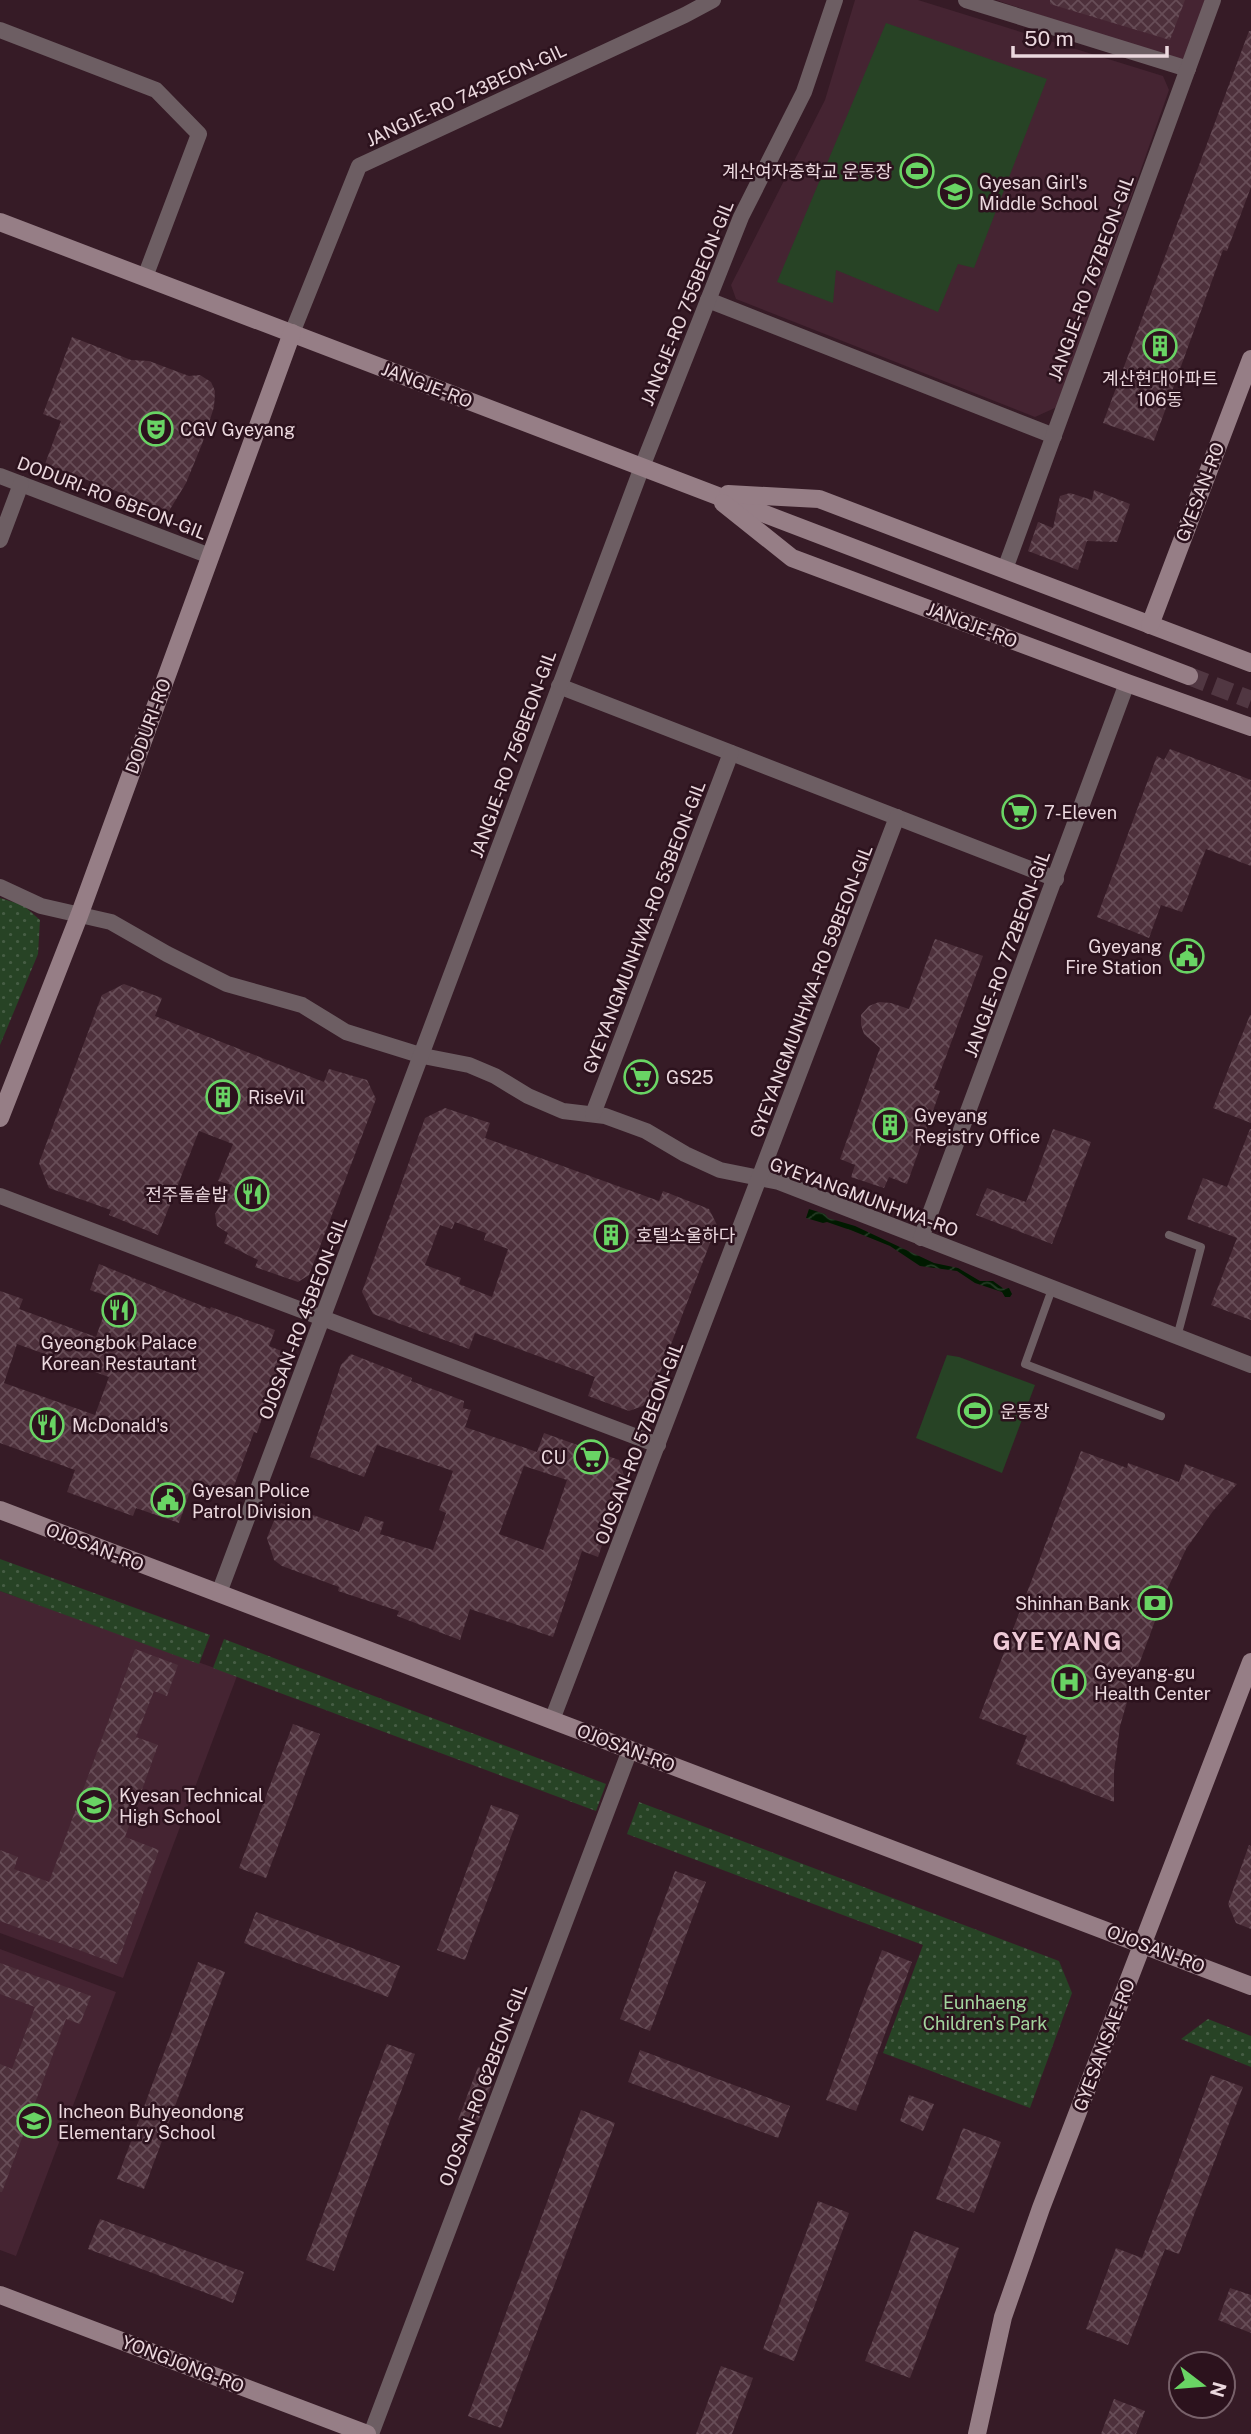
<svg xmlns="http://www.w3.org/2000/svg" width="1251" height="2434" viewBox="0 0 1251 2434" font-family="'Public Sans','Noto Sans KR',sans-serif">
<defs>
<pattern id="grass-dots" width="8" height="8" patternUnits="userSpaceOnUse" patternTransform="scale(1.75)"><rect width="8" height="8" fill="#274325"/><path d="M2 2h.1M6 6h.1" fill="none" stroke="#465d44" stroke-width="1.8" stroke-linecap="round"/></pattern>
<pattern id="water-waves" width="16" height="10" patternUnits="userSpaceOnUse" patternTransform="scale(1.75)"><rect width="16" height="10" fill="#001a00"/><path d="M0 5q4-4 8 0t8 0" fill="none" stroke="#253b25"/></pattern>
<pattern id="building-cross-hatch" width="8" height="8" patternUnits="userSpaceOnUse" patternTransform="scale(1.75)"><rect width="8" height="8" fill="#4d303b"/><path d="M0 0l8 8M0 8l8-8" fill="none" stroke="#674d57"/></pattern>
</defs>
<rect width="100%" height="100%" fill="#361b26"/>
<!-- built -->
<g fill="#452432">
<polygon points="855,0 918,0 1163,76 1169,90 1057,407 1035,417 736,299 731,285 825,100"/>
<polygon points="996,0 1207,0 1184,64"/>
<polygon points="0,1591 237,1676 123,1978 0,1933"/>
<polygon points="0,1949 116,1992 16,2256 0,2250"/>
</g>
<!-- grass -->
<g fill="url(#grass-dots)">
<polygon points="0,898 23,905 40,920 38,954 0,1045"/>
<polygon points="0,1559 210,1635 199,1664 0,1591"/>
<polygon points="224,1639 606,1784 596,1811 213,1668"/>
<polygon points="639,1802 1059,1961 1072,1993 1030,2108 883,2053 923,1945 627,1834"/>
<polygon points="1208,2019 1251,2036 1251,2067 1181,2039"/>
</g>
<!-- pitch -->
<g fill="#274325">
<polygon points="886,23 1047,79 974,268 958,264 938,312 836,270 833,303 777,282"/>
<polygon points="947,1355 959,1357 1035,1385 1002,1473 916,1438"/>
</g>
<!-- water -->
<polygon fill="url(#water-waves)" points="809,1209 825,1214 828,1218 855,1226 934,1263 958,1268 980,1281 993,1281 1004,1289 1009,1288 1012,1294 1010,1297 1005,1297 1002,1292 975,1283 957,1271 920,1266 890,1246 853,1231 827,1222 823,1223 806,1218"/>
<!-- building -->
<g fill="url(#building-cross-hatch)" fill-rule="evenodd">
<polygon points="1050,0 1185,0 1170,40 1050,4"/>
<polygon points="1249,31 1251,31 1251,187 1227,251 1223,250 1154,441 1103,423"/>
<polygon points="72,337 131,360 149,361 189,376 200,375 211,382 215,391 214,407 202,444 186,483 169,511 45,464 61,421 43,414"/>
<polygon points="1094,490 1130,504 1117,542 1087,541 1078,570 1028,551 1038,522 1053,528 1060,496 1070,493 1092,500"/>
<polygon points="1170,749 1251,780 1251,866 1206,849 1182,912 1161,905 1149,938 1097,917 1157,756 1164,760"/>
<polygon points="935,939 983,956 934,1089 940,1091 907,1184 889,1177 884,1188 851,1177 855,1165 840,1159 880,1048 864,1034 861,1025 861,1015 869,1006 879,1002 891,1003 909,1009"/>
<polygon points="124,984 162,998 155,1016 324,1082 329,1069 367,1080 376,1099 309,1275 298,1282 255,1267 258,1260 224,1243 228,1233 217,1226 215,1214 232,1185 218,1181 233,1144 199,1131 158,1235 109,1215 111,1210 49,1188 39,1163 102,995"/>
<polygon points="1250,1015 1251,1015 1251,1123 1213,1108"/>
<path d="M445 1108 490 1123 485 1138 659 1201 663 1191 709 1209 717 1225 648 1404 629 1411 588 1396 595 1377 475 1333 469 1349 373 1314 362 1292 425 1118ZM455 1222 486 1233 484 1240 508 1249 492 1297 459 1284 461 1278 425 1265 440 1225 452 1229Z"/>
<polygon points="1053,1129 1091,1142 1052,1244 976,1215 987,1188 1026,1202"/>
<polygon points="1250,1129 1251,1129 1251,1320 1211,1305 1237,1238 1187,1219 1203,1178 1227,1187"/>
<path d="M99 1264 210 1309 211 1307 275 1330 269 1346 284 1352 257 1433 254 1432 231 1494 194 1480 179 1523 136 1508 133 1516 67 1492 75 1470 0 1443V1291L23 1299 19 1309 96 1337 110 1297 90 1290ZM17 1344 109 1377 95 1415 4 1383Z"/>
<path d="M351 1354 412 1378 411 1381 464 1401 463 1408 471 1410 465 1427 537 1452 544 1433 619 1460 625 1478 598 1557 582 1551 553 1637 470 1609 460 1640 397 1616 399 1611 338 1591 339 1587 282 1566 274 1560 267 1538 281 1503 359 1532 365 1516 384 1522 380 1534 433 1550 446 1513 439 1510 453 1471 377 1445 364 1477 310 1457 341 1365ZM524 1466 567 1480 543 1550 499 1534Z"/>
<polygon points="1081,1451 1127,1468 1128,1463 1179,1482 1185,1464 1237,1484 1213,1511 1186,1549 1165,1594 1135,1675 1120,1726 1114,1771 1114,1802 1016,1764 1027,1736 979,1718"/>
<polygon points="135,1649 178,1665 167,1696 154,1691 136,1737 158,1745 125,1837 159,1850 117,1964 0,1921 0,1850 18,1857 14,1869 49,1882"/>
<polygon points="293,1724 320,1734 266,1878 239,1868"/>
<polygon points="491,1805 519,1815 465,1960 437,1950"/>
<polygon points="1249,1845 1251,1846 1251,1929 1236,1923 1228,1904"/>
<polygon points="675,1871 706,1882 650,2031 620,2019"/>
<polygon points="256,1912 400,1966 388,1997 244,1943"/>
<polygon points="882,1950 912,1962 856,2111 826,2100"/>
<polygon points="198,1962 225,1972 144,2189 117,2179"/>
<polygon points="0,1963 91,1996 80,2024 66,2019 2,2192 0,2192 0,2064 12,2069 35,2007 0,1994"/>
<polygon points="387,2044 415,2054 334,2271 306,2260"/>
<polygon points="640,2050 790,2106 778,2138 628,2082"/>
<polygon points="478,2067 496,2073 476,2127 458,2120"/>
<polygon points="1211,2075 1243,2087 1179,2254 1165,2249 1128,2345 1086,2329 1116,2248 1142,2258"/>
<polygon points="909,2095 934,2104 923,2131 900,2121"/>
<polygon points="581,2110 615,2123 501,2428 468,2416"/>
<polygon points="963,2128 1001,2142 974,2213 936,2199"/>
<polygon points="818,2201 849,2213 794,2361 763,2349"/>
<polygon points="100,2219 244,2272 233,2303 88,2249"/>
<polygon points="914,2231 959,2248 910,2378 865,2361"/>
<polygon points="1230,2288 1251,2295 1251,2333 1218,2320"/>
<polygon points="721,2366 753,2378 732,2434 696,2434"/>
<polygon points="1114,2399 1145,2411 1136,2434 1101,2434"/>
</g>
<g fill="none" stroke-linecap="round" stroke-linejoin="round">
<!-- secondary-tunnel -->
<polyline stroke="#513742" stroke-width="18" stroke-dasharray="18 9" stroke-linecap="butt" points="1189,676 1251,700"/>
<!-- lane -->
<g stroke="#6d5e63" stroke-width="8">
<polyline points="1169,1235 1201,1247 1177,1337"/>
<polyline points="1052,1289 1025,1364 1161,1416"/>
</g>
<!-- street -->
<g stroke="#6d5e63" stroke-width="16">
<polyline points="966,0 1188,69"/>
<polyline points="0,30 156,90 199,134 145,277"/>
<polyline points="708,300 1054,436"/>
<polyline points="292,333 359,166 685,15 713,0"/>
<polyline points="0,476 210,556"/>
<polyline points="0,540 21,484"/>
<polyline points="1005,569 1213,0"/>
<polyline points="559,686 1056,879"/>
<polyline points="0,887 41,906 111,922 167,954 227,984 302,1005 346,1032 423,1056 469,1065 495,1076 528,1096 563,1111 605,1116 646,1131 685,1154 720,1170 779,1182 1251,1365"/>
<polyline points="593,1114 731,753"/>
<polyline points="0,1196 658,1445"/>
<polyline points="921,1238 1127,683"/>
<polyline points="219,1593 642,467 741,217 804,92 835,0"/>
<polyline points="552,1720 897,817"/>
<polyline points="371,2434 630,1750"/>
</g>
<!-- secondary -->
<g stroke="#967e86" stroke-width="18">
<polyline points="0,222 1189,676"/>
<polyline points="728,494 819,499 1251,663"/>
<polyline points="723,503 792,558 1127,683 1251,727"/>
<polyline points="1150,625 1251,359"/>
<polyline points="0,1118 79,916 292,333"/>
<polyline points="0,1510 1251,1986"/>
<polyline points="0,2295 367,2434"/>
<polyline points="977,2434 1003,2317 1041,2208 1251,1662"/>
</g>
</g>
<!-- icons -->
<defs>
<symbol id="stadium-ring" viewBox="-11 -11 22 22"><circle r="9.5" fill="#2c121d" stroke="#69d464" stroke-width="1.5"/><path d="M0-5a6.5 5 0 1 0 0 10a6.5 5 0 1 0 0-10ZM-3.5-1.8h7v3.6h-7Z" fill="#69d464"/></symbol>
<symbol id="school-ring" viewBox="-11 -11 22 22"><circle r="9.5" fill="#2c121d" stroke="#69d464" stroke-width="1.5"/><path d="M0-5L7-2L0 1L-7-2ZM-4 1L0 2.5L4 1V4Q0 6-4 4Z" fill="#69d464"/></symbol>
<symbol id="building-ring" viewBox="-11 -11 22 22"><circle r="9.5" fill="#2c121d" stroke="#69d464" stroke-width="1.5"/><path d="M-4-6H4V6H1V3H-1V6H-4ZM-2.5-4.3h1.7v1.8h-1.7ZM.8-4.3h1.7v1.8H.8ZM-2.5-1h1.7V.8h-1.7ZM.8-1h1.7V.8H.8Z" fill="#69d464"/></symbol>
<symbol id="theatre-ring" viewBox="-11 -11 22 22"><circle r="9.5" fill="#2c121d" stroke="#69d464" stroke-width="1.5"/><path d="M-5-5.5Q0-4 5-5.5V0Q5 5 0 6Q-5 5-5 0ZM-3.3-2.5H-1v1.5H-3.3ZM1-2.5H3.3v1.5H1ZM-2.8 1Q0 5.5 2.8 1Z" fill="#69d464"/></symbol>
<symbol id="supermarket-ring" viewBox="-11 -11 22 22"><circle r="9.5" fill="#2c121d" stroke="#69d464" stroke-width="1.5"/><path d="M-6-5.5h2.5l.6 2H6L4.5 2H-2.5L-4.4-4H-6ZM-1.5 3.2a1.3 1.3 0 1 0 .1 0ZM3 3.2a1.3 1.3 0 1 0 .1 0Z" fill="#69d464"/></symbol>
<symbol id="civic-ring" viewBox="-11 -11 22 22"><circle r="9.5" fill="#2c121d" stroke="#69d464" stroke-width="1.5"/><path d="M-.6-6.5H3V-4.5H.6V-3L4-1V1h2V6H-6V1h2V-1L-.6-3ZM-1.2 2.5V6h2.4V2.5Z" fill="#69d464"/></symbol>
<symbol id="restaurant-ring" viewBox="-11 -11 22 22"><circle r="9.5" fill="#2c121d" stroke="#69d464" stroke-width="1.5"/><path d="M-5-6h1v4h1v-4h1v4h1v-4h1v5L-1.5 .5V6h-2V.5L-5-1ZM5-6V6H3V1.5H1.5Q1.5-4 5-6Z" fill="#69d464"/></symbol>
<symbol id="bank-ring" viewBox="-11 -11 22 22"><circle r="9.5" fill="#2c121d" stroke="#69d464" stroke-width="1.5"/><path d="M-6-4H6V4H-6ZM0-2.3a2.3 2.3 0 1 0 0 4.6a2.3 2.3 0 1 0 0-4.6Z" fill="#69d464"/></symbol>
<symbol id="hospital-ring" viewBox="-11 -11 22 22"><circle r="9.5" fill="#2c121d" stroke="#69d464" stroke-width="1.5"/><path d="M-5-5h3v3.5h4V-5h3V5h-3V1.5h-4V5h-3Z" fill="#69d464"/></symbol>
</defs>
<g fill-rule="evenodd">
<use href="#stadium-ring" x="898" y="152" width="38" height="38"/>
<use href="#school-ring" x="936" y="173" width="38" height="38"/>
<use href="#building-ring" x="1141" y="327" width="38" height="38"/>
<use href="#theatre-ring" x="137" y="410" width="38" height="38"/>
<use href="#supermarket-ring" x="1000" y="793" width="38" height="38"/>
<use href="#civic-ring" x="1168" y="937" width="38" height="38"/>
<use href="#supermarket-ring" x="622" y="1058" width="38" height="38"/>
<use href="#building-ring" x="204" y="1078" width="38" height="38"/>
<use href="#building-ring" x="871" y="1106" width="38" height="38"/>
<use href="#restaurant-ring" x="233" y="1175" width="38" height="38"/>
<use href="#building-ring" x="592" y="1216" width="38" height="38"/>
<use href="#restaurant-ring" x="100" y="1291" width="38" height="38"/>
<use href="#stadium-ring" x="956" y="1392" width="38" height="38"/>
<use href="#restaurant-ring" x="28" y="1406" width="38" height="38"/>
<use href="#supermarket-ring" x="572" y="1438" width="38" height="38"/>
<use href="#civic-ring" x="149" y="1481" width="38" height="38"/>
<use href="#bank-ring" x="1136" y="1584" width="38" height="38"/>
<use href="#hospital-ring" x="1050" y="1663" width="38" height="38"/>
<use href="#school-ring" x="75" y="1786" width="38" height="38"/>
<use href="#school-ring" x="15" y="2102" width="38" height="38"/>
</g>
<g text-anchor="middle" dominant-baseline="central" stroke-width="5" stroke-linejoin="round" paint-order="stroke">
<!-- street labels -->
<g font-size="18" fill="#ebd8de" stroke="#2c121d">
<text transform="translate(466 95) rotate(-25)">JANGJE-RO 743BEON-GIL</text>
<text transform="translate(1091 278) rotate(-70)">JANGJE-RO 767BEON-GIL</text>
<text transform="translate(687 303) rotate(-68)">JANGJE-RO 755BEON-GIL</text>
<text transform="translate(427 385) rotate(21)">JANGJE-RO</text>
<text transform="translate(1200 492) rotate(-69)">GYESAN-RO</text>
<text transform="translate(112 498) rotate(21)">DODURI-RO 6BEON-GIL</text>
<text transform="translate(972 625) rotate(21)">JANGJE-RO</text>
<text transform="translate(148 726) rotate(-70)">DODURI-RO</text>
<text transform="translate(513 754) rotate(-70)">JANGJE-RO 756BEON-GIL</text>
<text transform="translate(644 927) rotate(-69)">GYEYANGMUNHWA-RO 53BEON-GIL</text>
<text transform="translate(1007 954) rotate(-70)">JANGJE-RO 772BEON-GIL</text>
<text transform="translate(811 991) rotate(-69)">GYEYANGMUNHWA-RO 59BEON-GIL</text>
<text transform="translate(864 1197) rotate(20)">GYEYANGMUNHWA-RO</text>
<text transform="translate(303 1318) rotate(-69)">OJOSAN-RO 45BEON-GIL</text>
<text transform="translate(639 1443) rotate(-69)">OJOSAN-RO 57BEON-GIL</text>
<text transform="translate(95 1547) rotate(21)">OJOSAN-RO</text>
<text transform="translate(626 1748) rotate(21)">OJOSAN-RO</text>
<text transform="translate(1156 1949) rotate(21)">OJOSAN-RO</text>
<text transform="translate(1104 2045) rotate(-69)">GYESANSAE-RO</text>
<text transform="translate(483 2085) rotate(-69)">OJOSAN-RO 62BEON-GIL</text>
<text transform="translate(183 2364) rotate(21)">YONGJONG-RO</text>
</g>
<!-- poi labels -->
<g font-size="18" fill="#ebd8de" stroke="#2c121d" text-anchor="start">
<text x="892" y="171" text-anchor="end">계산여자중학교 운동장</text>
<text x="979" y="182">Gyesan Girl's<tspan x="979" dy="21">Middle School</tspan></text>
<text x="1160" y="378" text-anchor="middle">계산현대아파트<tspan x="1160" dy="21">106동</tspan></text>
<text x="180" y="429">CGV Gyeyang</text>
<text x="1044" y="812">7-Eleven</text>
<text x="1162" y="946" text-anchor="end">Gyeyang<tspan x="1162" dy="21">Fire Station</tspan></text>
<text x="666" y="1077">GS25</text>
<text x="248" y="1097">RiseVil</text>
<text x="914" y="1115">Gyeyang<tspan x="914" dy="21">Registry Office</tspan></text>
<text x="228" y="1194" text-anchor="end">전주돌솥밥</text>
<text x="636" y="1235">호텔소울하다</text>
<text x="119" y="1342" text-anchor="middle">Gyeongbok Palace<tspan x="119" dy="21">Korean Restautant</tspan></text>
<text x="1000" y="1411">운동장</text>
<text x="72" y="1425">McDonald's</text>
<text x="566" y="1457" text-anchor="end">CU</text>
<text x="192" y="1490">Gyesan Police<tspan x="192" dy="21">Patrol Division</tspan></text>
<text x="1130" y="1603" text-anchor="end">Shinhan Bank</text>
<text x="1094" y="1672">Gyeyang-gu<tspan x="1094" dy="21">Health Center</tspan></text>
<text x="119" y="1795">Kyesan Technical<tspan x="119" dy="21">High School</tspan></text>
<text x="58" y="2111">Incheon Buhyeondong<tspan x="58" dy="21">Elementary School</tspan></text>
</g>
<!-- park labels -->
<g font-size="18" fill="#a2d59d" stroke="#2c121d">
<text x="985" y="2002">Eunhaeng<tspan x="985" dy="21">Children's Park</tspan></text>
</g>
<!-- district labels -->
<g font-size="24" font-weight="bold" letter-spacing="2" fill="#eec9d6" stroke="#2c121d">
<text x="1058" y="1641">GYEYANG</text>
</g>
</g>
<!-- north arrow -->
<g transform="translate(1202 2385) rotate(106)"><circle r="33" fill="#2c121d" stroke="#78616a" stroke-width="2"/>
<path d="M0-5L12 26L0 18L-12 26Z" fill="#69d464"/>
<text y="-10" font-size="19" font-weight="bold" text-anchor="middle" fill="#ebd8de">N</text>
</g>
<!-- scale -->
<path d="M1013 46v10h154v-10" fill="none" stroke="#ebd8de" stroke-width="3.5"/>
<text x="1024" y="46" font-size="21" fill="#ebd8de" stroke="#2c121d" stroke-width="5" paint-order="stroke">50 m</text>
</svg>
